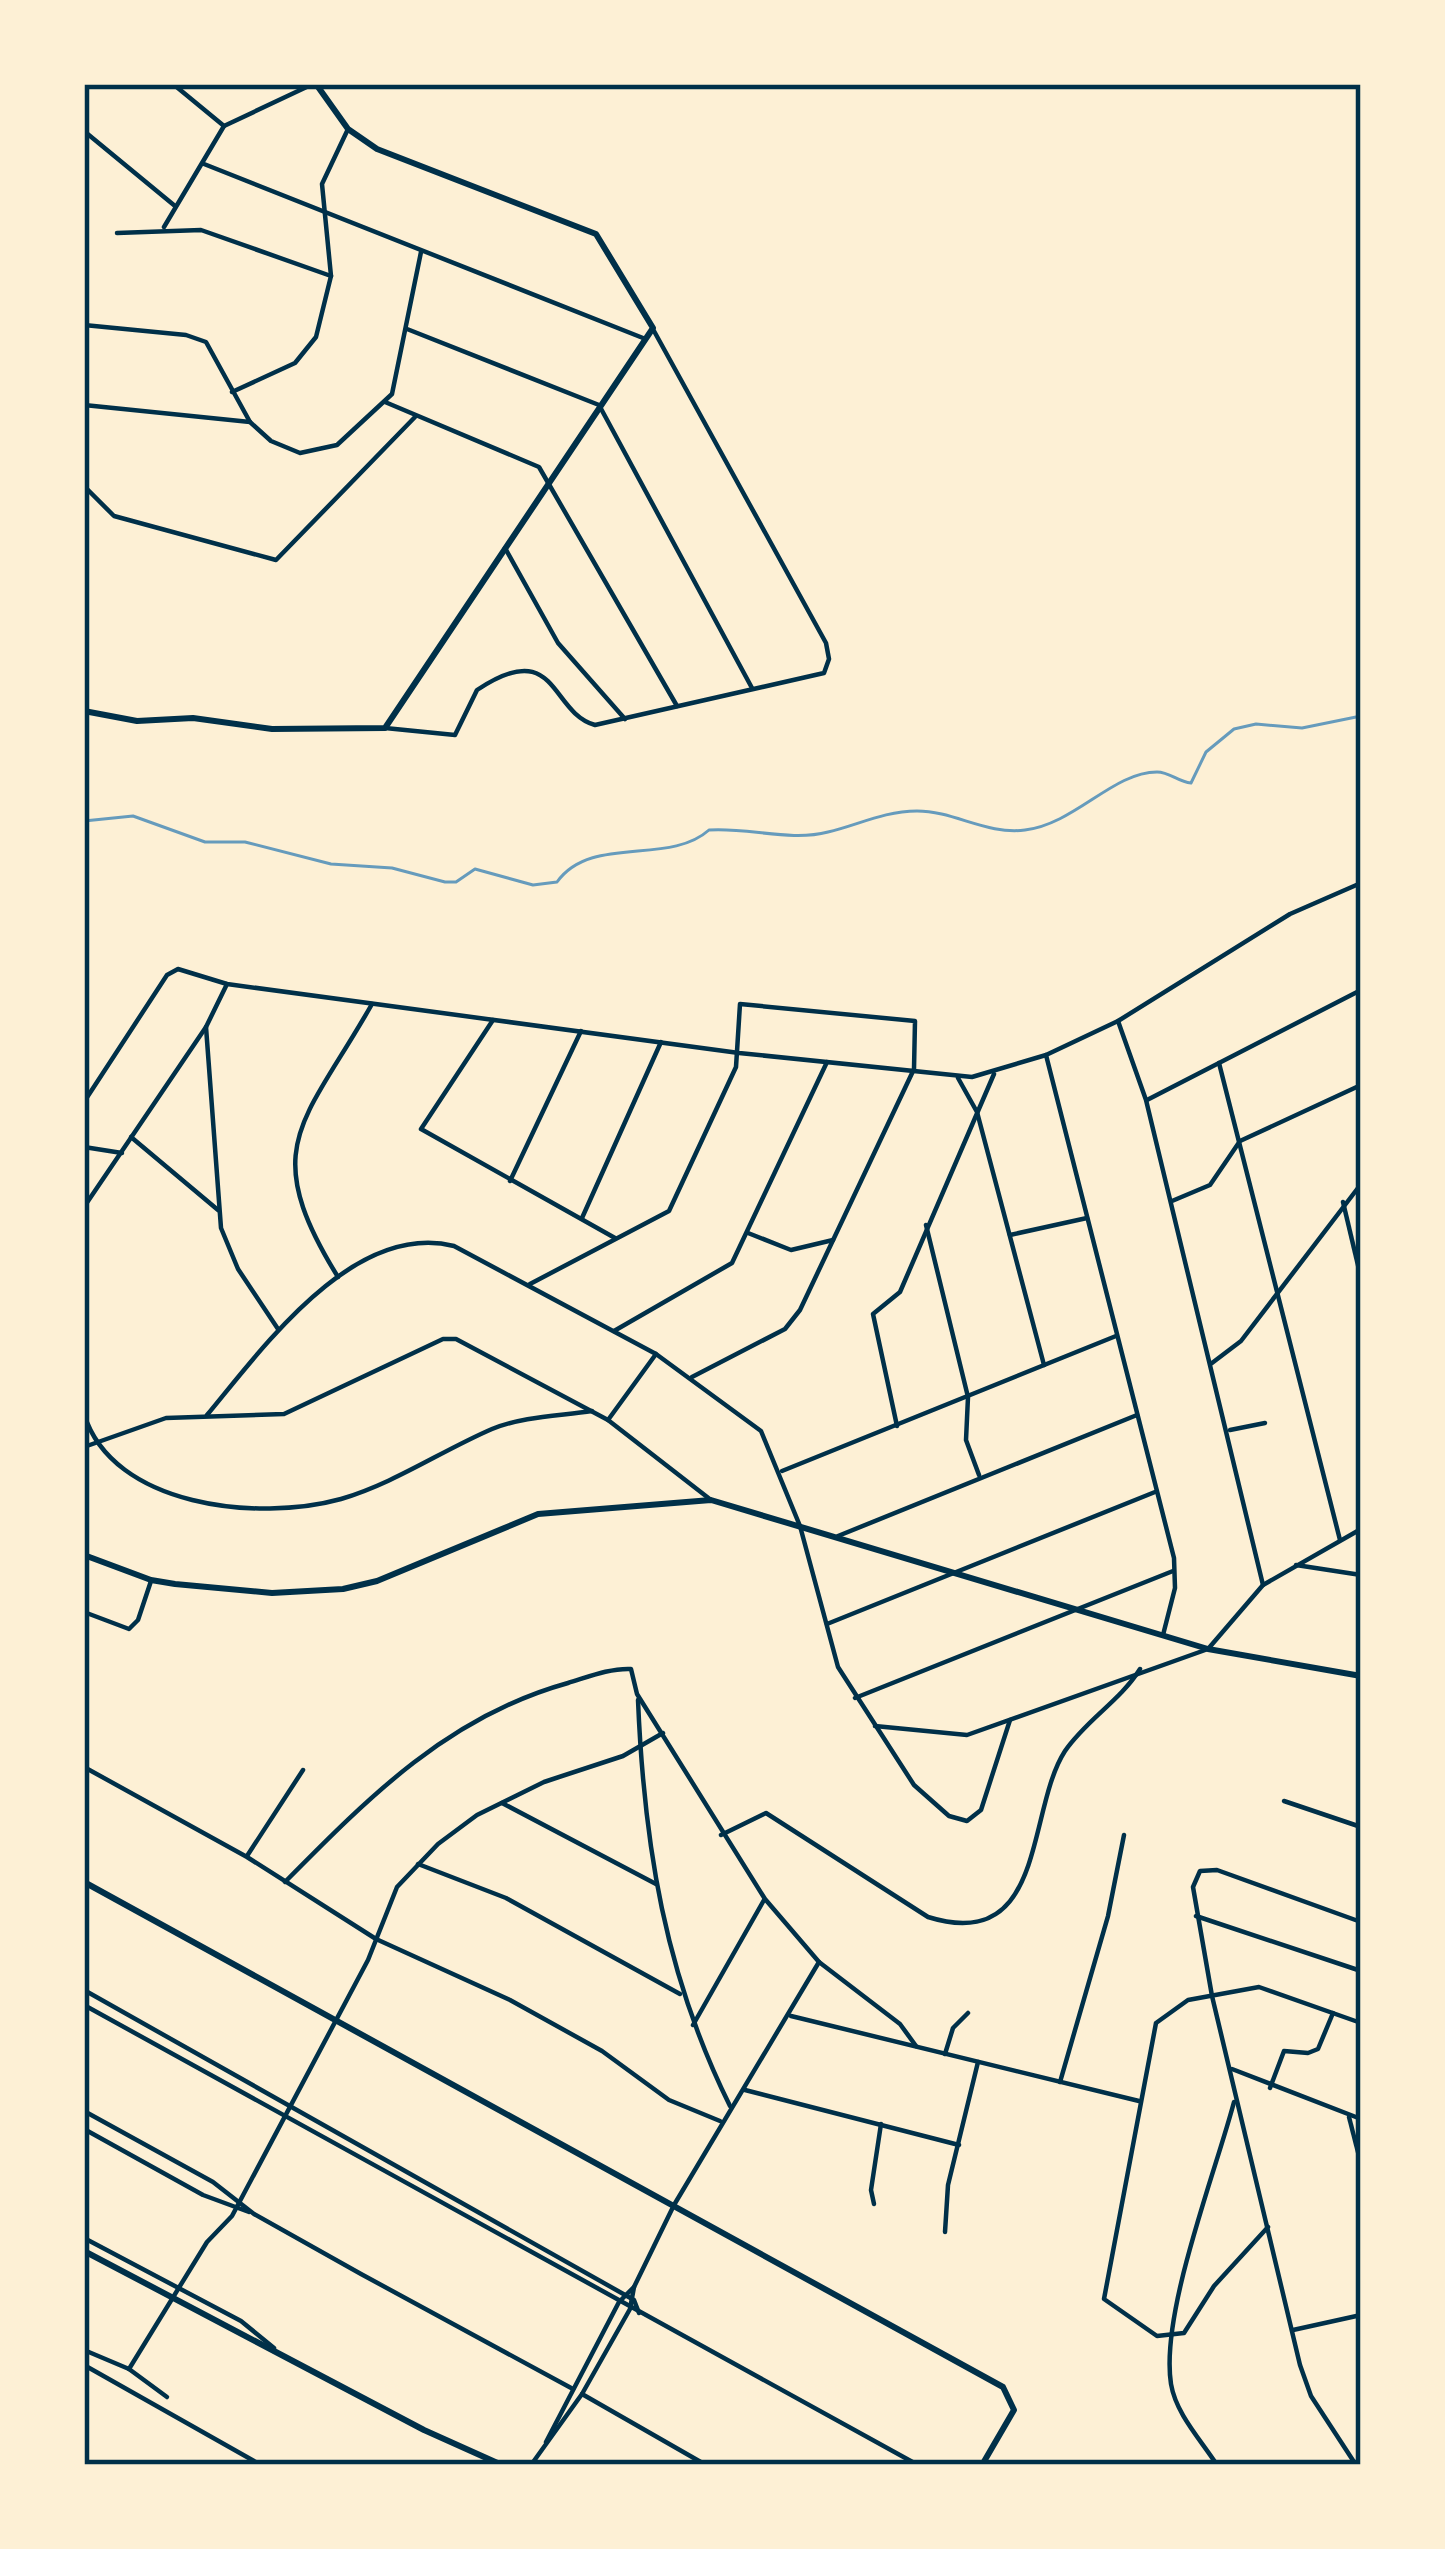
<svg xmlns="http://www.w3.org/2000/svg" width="1445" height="2549" viewBox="0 0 1445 2549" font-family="'Space Grotesk',sans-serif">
<rect width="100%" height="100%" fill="#fdf0d5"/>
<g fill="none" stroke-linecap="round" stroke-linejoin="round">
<!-- stream -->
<path stroke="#669bbc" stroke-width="3" d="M84 821 133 816 205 842H245L331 864 392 868 445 882H456L475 869 533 885 557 882C591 834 669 866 709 830 748 827 790 842 828 832 858 825 884 811 917 811 954 811 987 835 1025 830 1075 824 1113 772 1157 772 1170 772 1178 782 1191 783L1206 752 1234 729 1256 724 1302 728 1361 716"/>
<!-- minor -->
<g stroke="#003049" stroke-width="4.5">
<polyline points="173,84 224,126"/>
<polyline points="84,131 175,206"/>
<polyline points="204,164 643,338"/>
<polyline points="164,227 224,126 313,84"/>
<polyline points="117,233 201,230 331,276"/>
<polyline points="84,325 186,335 206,342 250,422"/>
<polyline points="407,329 599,405 752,688"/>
<polyline points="232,392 295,363 316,337 331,276 322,184 348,129"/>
<polyline points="385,402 539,467 677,706"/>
<polyline points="84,405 250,422 271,441 300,453 337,445 392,394 421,252"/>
<polyline points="84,486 114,516 276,560 415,417"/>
<polyline points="505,548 558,643 625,719"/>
<path d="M385 728 455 735 477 690C558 636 549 712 595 725L824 673 829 659 826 643 654 331"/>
<polyline points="493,1020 421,1129 615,1238"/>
<polyline points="1118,1021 1146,1100 1263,1585"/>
<polyline points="206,1027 221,1228 238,1269 278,1329"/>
<polyline points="1046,1055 1174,1558 1175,1588 1163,1635"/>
<polyline points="1219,1063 1340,1540"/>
<polyline points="958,1078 977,1112 1044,1365"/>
<polyline points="1147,1100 1361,990"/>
<polyline points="84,1102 167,975 178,969 227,984 739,1053 972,1077 1046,1055 1118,1021 1290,914 1361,883"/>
<polyline points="131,1137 218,1210"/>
<polyline points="84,1147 122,1153"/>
<polyline points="510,1181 581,1031"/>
<polyline points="1172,1201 1210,1185 1240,1141 1361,1085"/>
<polyline points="1343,1202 1361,1278"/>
<polyline points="84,1207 206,1027 227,984"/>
<polyline points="582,1218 661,1042"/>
<polyline points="926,1225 968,1397 966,1440 979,1475"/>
<polyline points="748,1233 791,1250 833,1240"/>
<polyline points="1010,1235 1087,1218"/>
<path d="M338 1277C257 1146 304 1124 372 1004"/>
<polyline points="530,1284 669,1211 736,1067 740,1004 915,1021 914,1069 800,1310 785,1329 692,1377"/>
<polyline points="614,1331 732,1263 827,1062"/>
<polyline points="1212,1363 1241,1341 1361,1184"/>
<path d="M84 1414C113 1507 258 1522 341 1499 395 1483 441 1451 492 1429 524 1416 559 1416 592 1411"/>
<path d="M207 1415C262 1349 353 1221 454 1246L656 1354 761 1431 800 1526 838 1667 914 1785 949 1816 967 1821 981 1810 1010 1720"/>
<polyline points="608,1420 656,1354"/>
<polyline points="897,1426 873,1314 900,1292 994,1074"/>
<polyline points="1230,1430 1265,1423"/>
<polyline points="84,1447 166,1418 284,1414 443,1339 456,1339 608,1420 711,1500"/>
<polyline points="782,1471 1116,1336"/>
<polyline points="838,1536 1137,1415"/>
<polyline points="1296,1565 1361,1575"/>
<polyline points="84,1612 129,1629 138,1620 151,1581"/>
<polyline points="827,1624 1155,1492"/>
<polyline points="855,1698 1173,1571"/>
<path d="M638 1700C644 1845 665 1975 730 2106"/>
<polyline points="875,1726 967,1735 1208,1649 1263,1585 1361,1529"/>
<polyline points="84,1767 247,1857 376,1939 510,2000 602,2051 669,2100 720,2121"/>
<polyline points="1284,1801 1361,1827"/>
<polyline points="502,1803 656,1884"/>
<path d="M721 1835 766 1813 928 1917C1047 1954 1026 1811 1065 1751 1086 1720 1120 1701 1140 1669"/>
<polyline points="247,1856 303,1770"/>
<polyline points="418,1864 506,1898 680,1994"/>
<path d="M285 1882C370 1796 449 1716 568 1683 588 1677 610 1668 631 1669L637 1694 765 1899 819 1962 900 2024 916 2046"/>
<polyline points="1196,1916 1361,1971"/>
<polyline points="84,1990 634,2300 639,2313"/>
<polyline points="84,2005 918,2465"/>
<polyline points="791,2016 1139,2101"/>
<polyline points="693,2025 764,1900"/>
<polyline points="945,2054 953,2028 968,2013"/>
<polyline points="1232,2069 1361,2119"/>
<polyline points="1060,2082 1108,1916 1124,1835"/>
<polyline points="1270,2088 1284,2051 1308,2053 1318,2049 1333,2013"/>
<polyline points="745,2090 959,2145"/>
<polyline points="84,2111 213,2182 254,2214 361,2274 573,2389"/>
<polyline points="1349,2117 1361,2164"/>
<polyline points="84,2129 203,2195 249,2212"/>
<polyline points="874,2204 871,2190 881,2124"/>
<polyline points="1268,2227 1214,2286 1184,2333 1157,2336 1104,2299 1156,2023 1188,2000 1259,1987 1361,2023"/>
<polyline points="945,2232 948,2185 978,2062"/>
<polyline points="84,2238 241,2321 274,2348"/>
<polyline points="1293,2330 1361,2315"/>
<polyline points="84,2350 129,2369 167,2397"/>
<polyline points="84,2365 261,2465"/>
<polyline points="129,2369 207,2242 232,2216 368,1960 397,1887 438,1844 477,1815 544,1782 623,1756 663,1733"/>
<polyline points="582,2394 706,2465"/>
<polyline points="546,2442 619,2302 634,2287"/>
<polyline points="531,2465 582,2394 630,2309 634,2287 674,2205 819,1962"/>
<path d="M1217 2465C1201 2440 1176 2414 1171 2384 1160 2314 1215 2174 1234 2102"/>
<polyline points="1356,2465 1311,2396 1300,2365 1212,1996 1193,1887 1200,1871 1217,1870 1361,1922"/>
</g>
<!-- tertiary -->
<g stroke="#003049" stroke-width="6">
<polyline points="84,711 137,721 193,718 272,729 385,728 653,328 596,234 377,149 348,129 316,84"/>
<polyline points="84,1555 151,1580 175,1584 272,1593 343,1589 377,1581 538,1514 711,1500 1208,1649 1361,1676"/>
<polyline points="84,1882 1003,2387 1014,2410 982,2465"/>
<polyline points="84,2251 424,2430 502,2465"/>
</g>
</g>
<!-- border -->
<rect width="1445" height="2549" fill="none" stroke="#fdf0d5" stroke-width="174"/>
<rect x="87" y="87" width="1271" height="2375" fill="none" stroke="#003049" stroke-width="4.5"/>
</svg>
